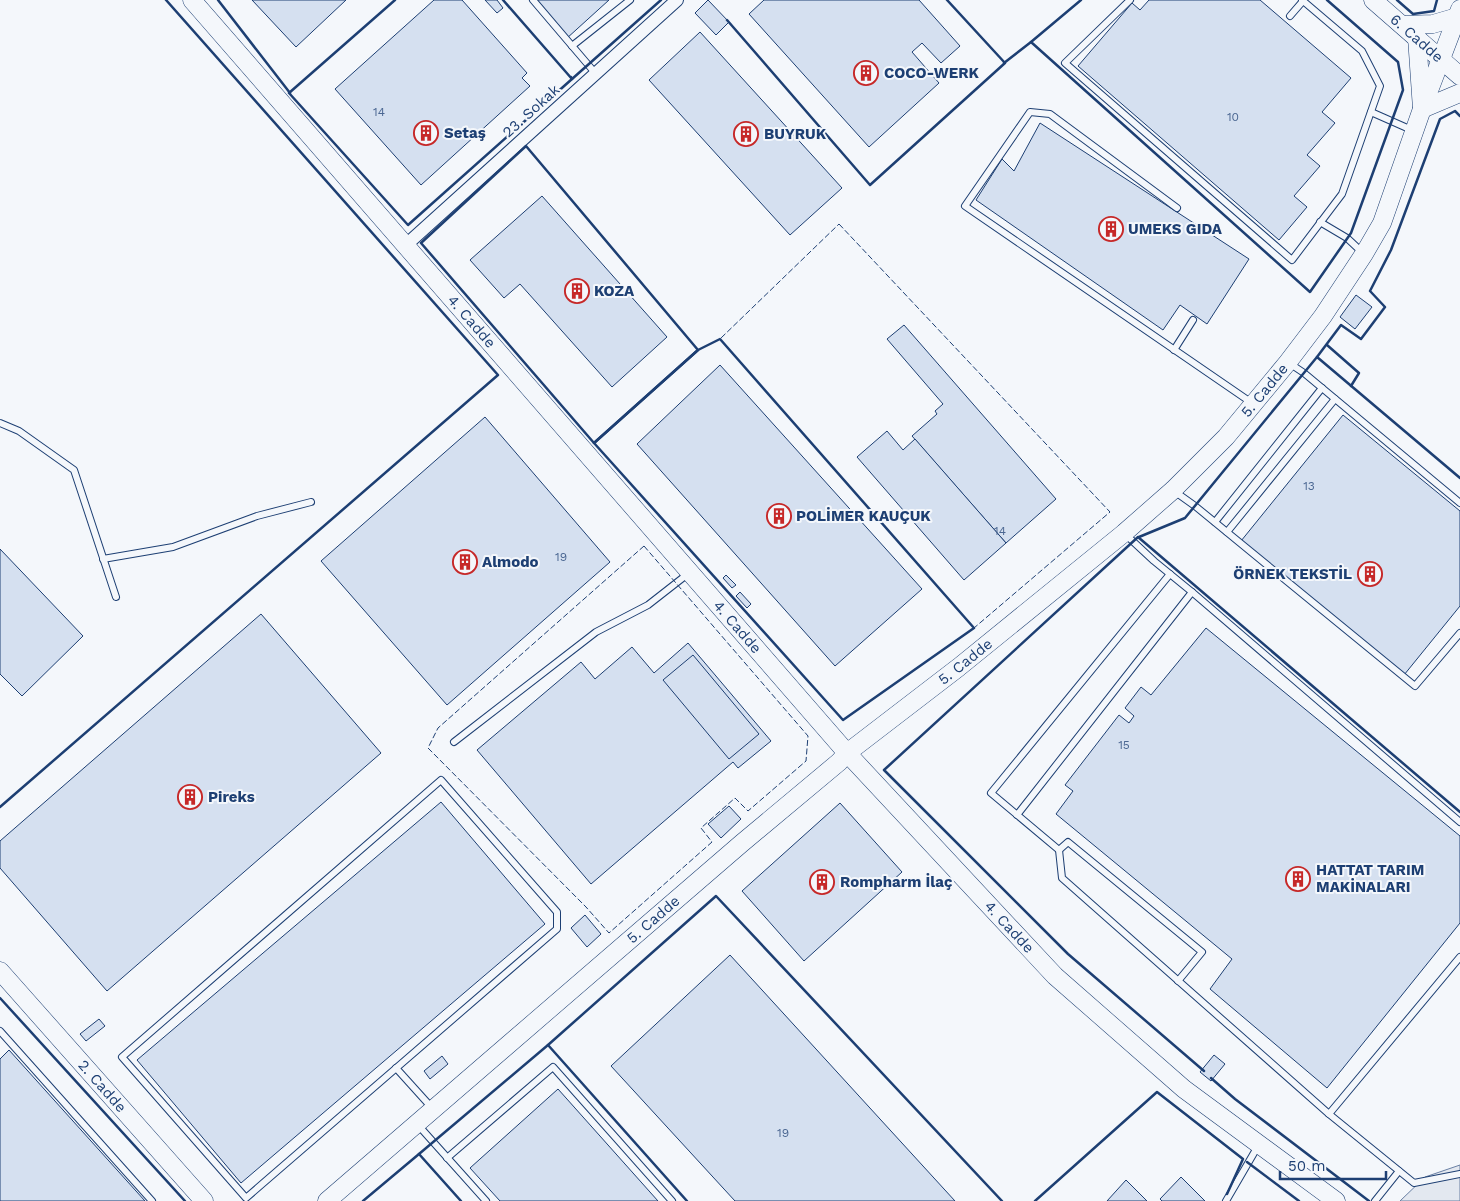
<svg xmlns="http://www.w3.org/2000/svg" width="1460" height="1201" viewBox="0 0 1460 1201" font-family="'Work Sans',sans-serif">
<rect width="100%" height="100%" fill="#f4f7fb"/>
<!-- parking -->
<polygon fill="#e3e8f0" stroke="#687fa3" points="1460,1165 1460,1201 1400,1201 1425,1177"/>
<!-- building -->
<g fill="#d5e0f0" stroke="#1d3f73">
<polygon points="252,0 346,0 296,47"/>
<polygon points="434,0 462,0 527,73 522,78 530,86 421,185 335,89"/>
<polygon points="485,0 497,0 503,8 497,13"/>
<polygon points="532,0 609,0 566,39"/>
<polygon points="708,0 729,22 716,35 695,13"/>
<polygon points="764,0 919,0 960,46 941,63 922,43 912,52 939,83 869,147 749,14"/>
<polygon points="1149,0 1260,0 1351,78 1322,112 1335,123 1307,155 1320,166 1294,196 1307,207 1279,240 1078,66 1132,3 1140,10"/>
<polygon points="700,32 842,188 790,235 649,80"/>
<polygon points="1040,123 1249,259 1207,324 1180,305 1163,330 976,200 1002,159 1014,171"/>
<polygon points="542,196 667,337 612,387 520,284 504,298 470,260"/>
<polygon points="1356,295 1372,307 1355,329 1340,317"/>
<polygon points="904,325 1056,499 1006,543 912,436 937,414 935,411 943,404 887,339"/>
<polygon points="720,365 922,589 835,666 637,444"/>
<polygon points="1343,415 1460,511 1460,606 1404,675 1241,541"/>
<polygon points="485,417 610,562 447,705 321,561"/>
<polygon points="887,431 903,450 915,439 1006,543 964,580 857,457"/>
<polygon points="0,549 83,636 22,696 0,674"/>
<polygon points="726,575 736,585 732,588 723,578"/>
<polygon points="740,592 751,604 747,608 736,596"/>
<polygon points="261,614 381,753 107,991 0,868 0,841"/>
<polygon points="1206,628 1460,836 1460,923 1327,1088 1210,989 1232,959 1056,814 1073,791 1065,785 1119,715 1129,723 1134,716 1125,708 1141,687 1151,695"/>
<polygon points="688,643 771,741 738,768 733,762 591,884 477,750 581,662 595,679 632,647 654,673"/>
<polygon points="693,655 759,734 729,759 663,680"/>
<polygon points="441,802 545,924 241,1183 137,1060"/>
<polygon points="840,803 902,872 804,961 742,891"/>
<polygon points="729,806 741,819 721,838 708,824"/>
<polygon points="585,915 601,934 587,947 571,928"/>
<polygon points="730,955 955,1201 735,1201 611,1066"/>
<polygon points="99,1019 105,1026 86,1041 80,1034"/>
<polygon points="9,1050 145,1201 0,1201 0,1059"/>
<polygon points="1214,1055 1225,1064 1211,1081 1200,1072"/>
<polygon points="442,1056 448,1064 430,1079 424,1071"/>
<polygon points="558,1089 658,1201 500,1201 470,1168"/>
<polygon points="1181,1177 1205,1201 1162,1201 1160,1199"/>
<polygon points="1126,1180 1147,1201 1107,1201"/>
</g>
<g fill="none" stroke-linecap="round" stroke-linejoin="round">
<defs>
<g id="lane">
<polyline points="533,0 596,74"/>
<polyline points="1130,0 1065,63 1292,260 1342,194 1380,86 1362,51 1302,0"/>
<polyline points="1290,16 1303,1"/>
<polyline points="572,46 630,0"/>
<polyline points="1371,112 1414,131"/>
<polyline points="1177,208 1050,114 1030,112 965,206 1252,403"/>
<polyline points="1320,222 1347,238 1363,253"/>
<polyline points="1174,350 1193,320"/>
<polyline points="1289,363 1304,373 1460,503"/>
<polyline points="0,423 19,431 74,470 116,597"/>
<polyline points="1174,491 1195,506 1415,686 1460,633"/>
<polyline points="1215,522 1322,388"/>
<polyline points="1227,532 1335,399"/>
<polyline points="1125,534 1154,561 1192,592 1460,822"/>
<polyline points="103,559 173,547 257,516 311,502"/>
<polyline points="1170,574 991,793 1059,850 1062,878 1329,1114 1414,1183 1460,1174"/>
<polyline points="454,742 596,632 648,605 689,573"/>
<polygon points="441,780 557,912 557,929 246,1198 122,1057"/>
<polyline points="1017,815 1192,592"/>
<polyline points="1059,850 1068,842 1202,952 1178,981"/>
<polyline points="0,1031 152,1201"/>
<polyline points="396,1068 433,1109"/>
<polyline points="1329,1114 1460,957"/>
<polyline points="418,1125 486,1201"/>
<polyline points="447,1158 553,1067 672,1201"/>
<polyline points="1226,1201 1258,1146"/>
<polyline points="1375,1201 1399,1171"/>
</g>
<polyline id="street" points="406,245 677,0"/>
<g id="secondary">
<path id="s1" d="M192 0 847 753 1055 976 1184 1089 1336 1201"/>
<path id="s2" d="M1373 0 1460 76"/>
<polyline points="1403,25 1433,24 1457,17"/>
<polyline points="1417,37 1422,109 1460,93"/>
<path id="s3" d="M0 971 204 1201"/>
<path id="s4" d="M327 1201 742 843 839 762 847 753 959 667 1124 533 1173 490 1226 437 1288 362 1323 316 1364 254 1382 223 1422 109 1460 9"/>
</g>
</defs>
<!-- lane casing -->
<use href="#lane" stroke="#1d3f73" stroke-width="8"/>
<!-- street casing -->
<use href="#street" stroke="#1d3f73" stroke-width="14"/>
<!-- secondary casing -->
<use href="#secondary" stroke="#1d3f73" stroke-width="19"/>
<!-- lane -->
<use href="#lane" stroke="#f4f7fb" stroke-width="6"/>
<!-- street -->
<use href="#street" stroke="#f4f7fb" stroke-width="12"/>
<!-- secondary -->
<use href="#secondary" stroke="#f4f7fb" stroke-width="18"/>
<!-- fence -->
<g stroke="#1d3f73" stroke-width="1" stroke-dasharray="6 2.5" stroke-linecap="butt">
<polygon points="839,224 1110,512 974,628 720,339"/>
<polygon points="644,546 808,736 806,761 748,811 735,798 701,828 712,842 609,933 586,907 428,748 438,728"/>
</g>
<!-- wall -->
<g stroke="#1d3f73" stroke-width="2.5">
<polyline points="218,0 290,93"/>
<polyline points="395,0 289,93 408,225 572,79 503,0"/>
<polyline points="1081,0 1031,42 1310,292 1351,233 1403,90 1398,62 1327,0"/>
<polyline points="1397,0 1413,14 1434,11 1437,0"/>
<polyline points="727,20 870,185 1005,63 947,0"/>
<polyline points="1004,63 1031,42"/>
<polyline points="571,77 572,79 661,0"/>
<polygon points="526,146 698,350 594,443 421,243"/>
<polygon points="720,339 974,628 843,720 594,443 698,350"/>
<polyline points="1327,345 1359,373 1351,386"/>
<polyline points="1317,357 1341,325 1361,339 1385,307 1370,291 1391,250 1440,119 1455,111 1460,116"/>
<polyline points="1139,537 1185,518 1317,357 1460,478"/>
<polyline points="0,807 498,375 166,0"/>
<polyline points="0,998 185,1201"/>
<polyline points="548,1045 687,1201"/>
<polyline points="1204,1071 1068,954 884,770 1138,537 1460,812"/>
<polyline points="1211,1078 1235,1099 1369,1201"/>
<polyline points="419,1154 548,1045 716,896 1002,1201"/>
<polyline points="1247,1162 1299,1201"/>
<polyline points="363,1201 419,1154 461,1201"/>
<polyline points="1035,1201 1157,1092 1243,1159 1227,1194"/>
</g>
</g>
<!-- icons -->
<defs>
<symbol id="building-ring" viewBox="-11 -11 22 22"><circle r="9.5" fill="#f4f7fb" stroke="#c62828" stroke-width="1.5"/><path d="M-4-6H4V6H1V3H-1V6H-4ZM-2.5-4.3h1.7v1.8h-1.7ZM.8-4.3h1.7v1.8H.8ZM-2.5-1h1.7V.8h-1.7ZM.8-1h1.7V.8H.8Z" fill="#c62828"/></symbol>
</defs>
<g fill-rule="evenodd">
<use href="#building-ring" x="852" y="59" width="28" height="28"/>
<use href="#building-ring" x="412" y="119" width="28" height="28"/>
<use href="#building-ring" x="732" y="120" width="28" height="28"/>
<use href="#building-ring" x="1097" y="215" width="28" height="28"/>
<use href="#building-ring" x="563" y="277" width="28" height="28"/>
<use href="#building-ring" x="765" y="502" width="28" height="28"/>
<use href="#building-ring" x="451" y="548" width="28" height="28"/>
<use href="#building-ring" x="1356" y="560" width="28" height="28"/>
<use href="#building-ring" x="176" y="783" width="28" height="28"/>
<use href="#building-ring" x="1284" y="865" width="28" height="28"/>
<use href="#building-ring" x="808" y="868" width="28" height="28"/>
</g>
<g text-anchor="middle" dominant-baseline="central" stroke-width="4" stroke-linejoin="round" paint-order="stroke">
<!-- number labels -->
<g font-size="12" fill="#4b6792">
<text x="379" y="112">14</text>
<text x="1233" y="117">10</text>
<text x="1309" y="486">13</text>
<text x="1000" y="531">14</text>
<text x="561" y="557">19</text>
<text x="1124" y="745">15</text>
<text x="783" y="1133">19</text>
</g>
<!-- street labels -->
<g font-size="15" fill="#1d3f73" stroke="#f4f7fb">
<text stroke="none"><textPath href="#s2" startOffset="58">6. Cadde</textPath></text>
<text transform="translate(531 111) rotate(-42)">23. Sokak</text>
<text stroke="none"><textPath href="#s1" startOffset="426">4. Cadde</textPath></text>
<text stroke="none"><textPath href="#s4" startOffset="1241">5. Cadde</textPath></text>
<text stroke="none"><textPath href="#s1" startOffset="831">4. Cadde</textPath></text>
<text stroke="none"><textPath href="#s4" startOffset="836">5. Cadde</textPath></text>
<text stroke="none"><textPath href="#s4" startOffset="431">5. Cadde</textPath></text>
<text stroke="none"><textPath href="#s1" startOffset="1236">4. Cadde</textPath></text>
<text stroke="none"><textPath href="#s3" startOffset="154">2. Cadde</textPath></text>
</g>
<!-- poi labels -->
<g font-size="15" font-weight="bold" fill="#1d3f73" stroke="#f4f7fb" text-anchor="start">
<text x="884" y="73">COCO-WERK</text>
<text x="444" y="133">Setaş</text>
<text x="764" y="134">BUYRUK</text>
<text x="1128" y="229">UMEKS GIDA</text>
<text x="594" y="291">KOZA</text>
<text x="796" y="516">POLİMER KAUÇUK</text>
<text x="482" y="562">Almodo</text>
<text x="1352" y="574" text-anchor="end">ÖRNEK TEKSTİL</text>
<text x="208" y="797">Pireks</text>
<text x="1316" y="870">HATTAT TARIM<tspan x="1316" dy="17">MAKİNALARI</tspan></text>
<text x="840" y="882">Rompharm İlaç</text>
</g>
</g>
<!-- scale -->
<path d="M1280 1171v8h106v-8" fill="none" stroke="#1d3f73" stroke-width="2.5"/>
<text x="1288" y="1171" font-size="15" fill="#1d3f73" stroke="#f4f7fb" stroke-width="4" paint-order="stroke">50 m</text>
</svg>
